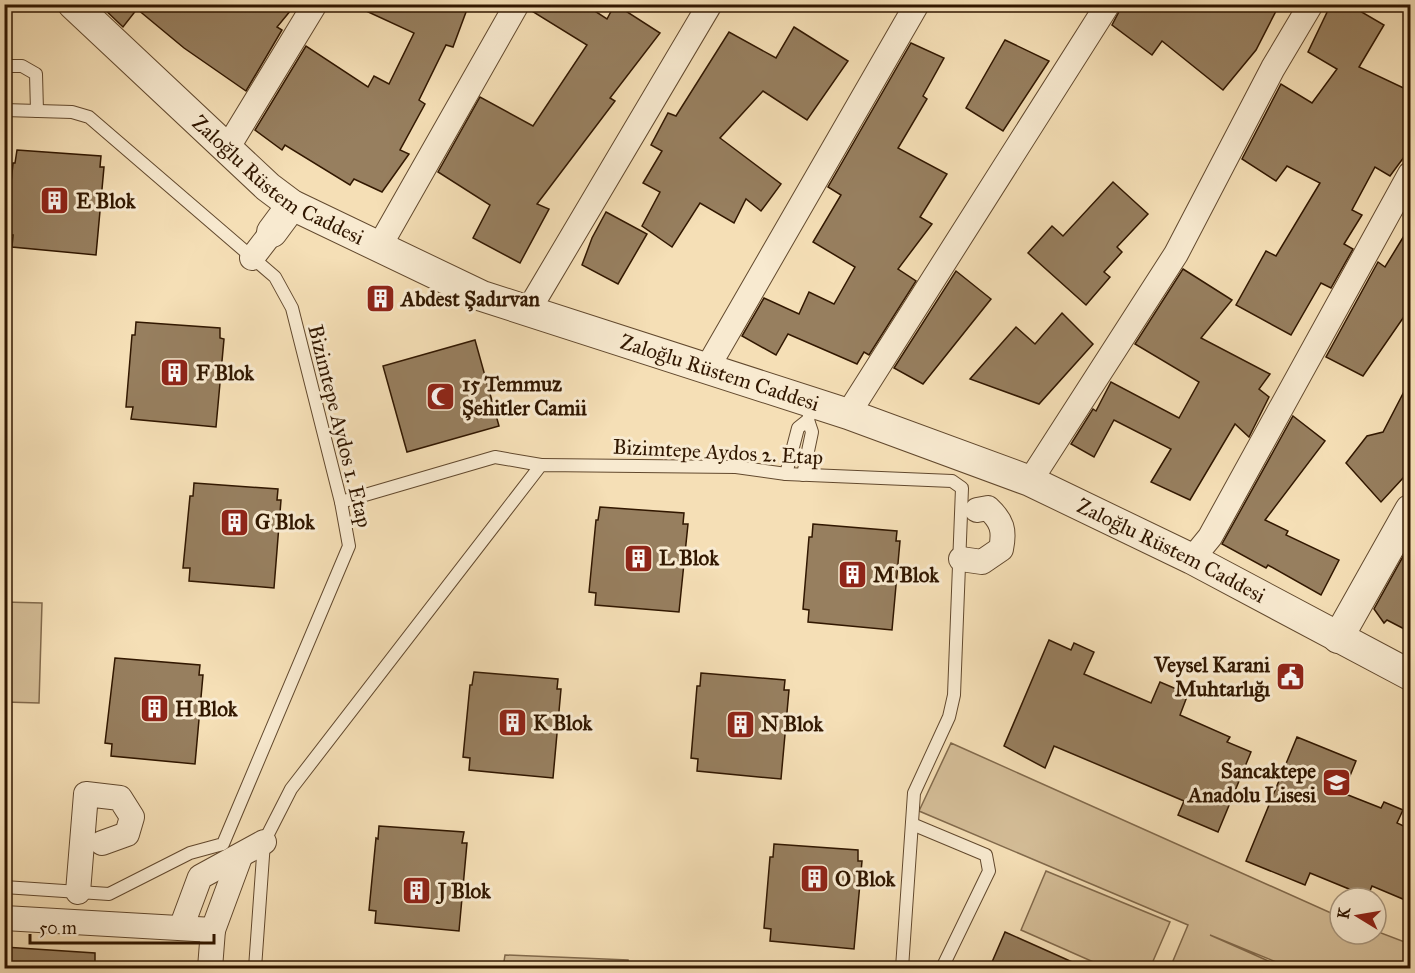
<svg xmlns="http://www.w3.org/2000/svg" width="1415" height="973" viewBox="0 0 1415 973" font-family="'IM FELL Great Primer',serif">
<rect width="100%" height="100%" fill="#f5dfb6"/>
<filter id="stains"><feTurbulence type="fractalNoise" baseFrequency=".00333" numOctaves="4"/><feColorMatrix values="0 0 0 0 .2 0 0 0 0 .09 0 0 0 0 .02 0 0 0 .5 -.17"/></filter>
<radialGradient id="worn" r=".72"><stop offset=".6" stop-color="#630" stop-opacity="0"/><stop offset="1" stop-color="#630" stop-opacity=".3"/></radialGradient>
<!-- green -->
<g fill="#d4bd97" stroke="#826a4c" stroke-width="1.5">
<polygon points="4,602 42,603 39,703 5,702"/>
<polygon points="951,743 1340,917 1340,934 1376,934 1376,931 1410,944 1410,968 1291,968 1210,935 1284,968 1170,968 1188,925 919,811"/>
<polygon points="1046,871 1170,922 1150,968 1107,968 1021,930"/>
<polygon points="505,955 628,960 628,968 503,968"/>
</g>
<!-- building -->
<g fill="#977f5f" stroke="#311700" stroke-width="1.5">
<polygon points="99,4 296,4 277,27 282,30 246,91 184,48 137,9 123,27"/>
<polygon points="351,4 469,4 453,47 446,45 419,100 425,104 400,150 409,154 382,192 354,179 350,185 285,145 282,150 255,130 306,46 368,87 374,76 389,84 414,33"/>
<polygon points="531,4 584,4 607,19 615,4 660,33 610,98 615,101 537,204 549,209 520,263 473,238 490,205 438,172 480,97 533,126 587,45 530,10"/>
<polygon points="1123,4 1263,4 1276,11 1256,50 1223,90 1162,41 1152,55 1112,25"/>
<polygon points="1331,4 1348,4 1384,25 1359,67 1410,91 1410,149 1390,176 1375,167 1352,210 1362,215 1344,244 1353,249 1331,288 1321,283 1291,335 1236,305 1266,251 1276,256 1320,183 1287,166 1276,181 1242,159 1281,84 1312,103 1337,69 1308,52"/>
<polygon points="794,27 848,61 807,120 763,91 720,138 781,184 761,211 746,199 734,223 700,203 672,247 642,226 660,192 643,183 662,151 651,145 668,113 676,116 729,32 776,58"/>
<polygon points="1005,40 1049,61 1003,131 966,108"/>
<polygon points="911,43 944,58 923,96 927,99 898,148 947,174 920,217 932,224 898,269 916,281 869,355 864,352 857,364 788,334 776,355 742,336 764,298 799,314 809,292 834,304 855,267 813,242 841,195 828,187"/>
<polygon points="17,150 101,156 100,167 104,167 96,255 12,247 13,235 6,235 13,163 15,163"/>
<polygon points="1113,182 1148,214 1117,247 1122,252 1104,272 1110,277 1086,305 1028,253 1052,226 1063,236"/>
<polygon points="606,212 647,234 618,284 582,265 592,238"/>
<polygon points="1410,226 1410,308 1363,376 1326,357 1378,262 1385,267"/>
<polygon points="1183,269 1232,300 1201,338 1270,374 1259,389 1269,397 1249,437 1235,424 1190,500 1151,482 1171,449 1114,420 1094,457 1071,444 1093,409 1096,411 1111,382 1179,418 1199,382 1135,344"/>
<polygon points="956,271 991,299 923,384 894,368"/>
<polygon points="1062,313 1093,344 1039,404 970,379 1016,327 1035,344"/>
<polygon points="136,322 220,328 220,338 224,339 216,427 131,419 133,407 126,407 132,335 135,335"/>
<polygon points="475,340 499,426 407,452 383,366"/>
<polygon points="1410,380 1410,465 1403,478 1381,502 1346,463 1367,436 1383,432"/>
<polygon points="1293,416 1325,441 1265,520 1288,531 1286,535 1339,560 1321,595 1268,565 1266,568 1222,544"/>
<polygon points="194,483 278,489 277,500 281,500 274,588 189,581 190,568 183,568 190,496 193,496"/>
<polygon points="600,507 684,513 683,524 688,524 679,612 595,605 596,593 589,592 596,520 598,520"/>
<polygon points="813,524 897,531 896,541 900,541 892,630 808,622 809,610 803,609 809,537 812,537"/>
<polygon points="1410,544 1410,632 1387,620 1384,623 1374,609"/>
<polygon points="1049,640 1071,650 1074,643 1094,652 1084,674 1151,703 1160,682 1188,694 1180,715 1230,737 1227,742 1251,752 1218,832 1178,815 1184,801 1054,746 1045,768 1004,746"/>
<polygon points="115,658 200,665 199,675 203,675 195,764 111,756 112,744 105,743"/>
<polygon points="474,672 558,679 557,689 561,689 553,778 469,770 470,758 463,757 470,685 472,685"/>
<polygon points="701,673 785,680 784,690 789,690 781,779 697,771 698,759 691,758 697,686 700,686"/>
<polygon points="1297,737 1356,761 1343,793 1381,808 1384,802 1403,810 1397,823 1410,829 1410,902 1372,886 1367,898 1358,898 1347,894 1349,889 1310,873 1305,885 1246,861"/>
<polygon points="379,826 464,832 462,843 467,843 459,931 375,923 376,911 369,910 376,838 378,839"/>
<polygon points="774,844 858,850 858,861 862,861 854,949 770,941 771,929 764,928 770,857 773,857"/>
<polygon points="1005,932 1088,969 989,969"/>
<polygon points="4,947 95,953 95,969 4,969"/>
</g>
<g fill="none" stroke-linecap="round" stroke-linejoin="round">
<defs>
<g id="service">
<polyline points="4,66 22,66 36,74 37,111"/>
<polyline points="4,110 72,112 89,117 275,277 292,308 341,502 349,546 223,844 190,853 109,894 4,887"/>
<polyline points="786,474 798,428 808,420 812,403"/>
<polyline points="803,475 812,432 808,420"/>
<polyline points="341,502 495,457 541,465"/>
<polyline points="912,824 986,855 989,871 942,968"/>
<polyline points="255,968 264,842 291,789 541,465 736,467 786,474 952,481 962,488 954,695 949,717 914,793 902,968"/>
</g>
<g id="minor">
<polyline points="228,147 315,4"/>
<polyline points="379,247 517,4"/>
<polyline points="252,258 272,232"/>
<polyline points="528,311 710,4"/>
<polyline points="706,370 917,4"/>
<polyline points="848,414 1108,4"/>
<polyline points="1030,481 1176,254 1273,68 1311,4"/>
<path d="M961 559 982 562 1001 549C1005 530 1002 521 988 508L977 510"/>
<polyline points="1192,559 1210,537 1410,174"/>
<polyline points="78,892 86,794 120,798 132,817 127,834 102,843"/>
<polyline points="4,918 213,930 210,968"/>
<polyline points="181,928 200,877 264,842"/>
<polyline points="213,930 240,857"/>
</g>
<g id="tertiary">
<path id="s1" d="M73 4 268 187 292 205 482 296 848 414 1030 481 1192 559 1410 675"/>
<polyline points="272,232 292,205"/>
<polyline points="1338,638 1410,510"/>
</g>
</defs>
<!-- service casing -->
<use href="#service" stroke="#62492e" stroke-width="14"/>
<!-- minor casing -->
<use href="#minor" stroke="#62492e" stroke-width="26"/>
<!-- tertiary casing -->
<use href="#tertiary" stroke="#62492e" stroke-width="32"/>
<!-- service -->
<use href="#service" stroke="#f8ead0" stroke-width="12"/>
<!-- minor -->
<use href="#minor" stroke="#f8ead0" stroke-width="24"/>
<!-- tertiary -->
<use href="#tertiary" stroke="#f8ead0" stroke-width="30"/>
</g>
<!-- icons -->
<defs>
<symbol id="building-square" viewBox="-11 -11 22 22"><rect x="-9" y="-9" width="18" height="18" rx="4" fill="#8f2418" stroke="#f8ead0"/><path d="M-4-6H4V6H1V3H-1V6H-4ZM-2.5-4.3h1.7v1.8h-1.7ZM.8-4.3h1.7v1.8H.8ZM-2.5-1h1.7V.8h-1.7ZM.8-1h1.7V.8H.8Z" fill="#fff"/></symbol>
<symbol id="mosque-square" viewBox="-11 -11 22 22"><rect x="-9" y="-9" width="18" height="18" rx="4" fill="#8f2418" stroke="#f8ead0"/><path d="M3.5-4.9A6 6 0 1 0 3.5 4.9A5 5 0 1 1 3.5-4.9Z" fill="#fff"/></symbol>
<symbol id="civic-square" viewBox="-11 -11 22 22"><rect x="-9" y="-9" width="18" height="18" rx="4" fill="#8f2418" stroke="#f8ead0"/><path d="M-.6-6.5H3V-4.5H.6V-3L4-1V1h2V6H-6V1h2V-1L-.6-3ZM-1.2 2.5V6h2.4V2.5Z" fill="#fff"/></symbol>
<symbol id="school-square" viewBox="-11 -11 22 22"><rect x="-9" y="-9" width="18" height="18" rx="4" fill="#8f2418" stroke="#f8ead0"/><path d="M0-5L7-2L0 1L-7-2ZM-4 1L0 2.5L4 1V4Q0 6-4 4Z" fill="#fff"/></symbol>
</defs>
<g fill-rule="evenodd">
<use href="#building-square" x="38" y="184" width="33" height="33"/>
<use href="#building-square" x="364" y="282" width="33" height="33"/>
<use href="#building-square" x="158" y="356" width="33" height="33"/>
<use href="#mosque-square" x="424" y="380" width="33" height="33"/>
<use href="#building-square" x="218" y="506" width="33" height="33"/>
<use href="#building-square" x="622" y="542" width="33" height="33"/>
<use href="#building-square" x="836" y="558" width="33" height="33"/>
<use href="#civic-square" x="1274" y="660" width="33" height="33"/>
<use href="#building-square" x="138" y="692" width="33" height="33"/>
<use href="#building-square" x="496" y="706" width="33" height="33"/>
<use href="#building-square" x="724" y="708" width="33" height="33"/>
<use href="#school-square" x="1320" y="766" width="33" height="33"/>
<use href="#building-square" x="798" y="862" width="33" height="33"/>
<use href="#building-square" x="400" y="874" width="33" height="33"/>
</g>
<g text-anchor="middle" dominant-baseline="central" stroke-width="6" stroke-linejoin="round" paint-order="stroke">
<!-- street labels -->
<g font-size="21" fill="#311700" stroke="#f8ead0">
<text stroke="none"><textPath href="#s1" startOffset="272">Zaloğlu Rüstem Caddesi</textPath></text>
<text stroke="none"><textPath href="#s1" startOffset="758">Zaloğlu Rüstem Caddesi</textPath></text>
<text transform="translate(340 426) rotate(76)">Bizimtepe Aydos 1. Etap</text>
<text transform="translate(718 452) rotate(3)">Bizimtepe Aydos 2. Etap</text>
<text stroke="none"><textPath href="#s1" startOffset="1244">Zaloğlu Rüstem Caddesi</textPath></text>
</g>
<!-- poi labels -->
<g font-size="21" font-weight="bold" fill="#311700" stroke="#f8ead0" text-anchor="start">
<text x="76" y="201">E Blok</text>
<text x="401" y="299">Abdest Şadırvan</text>
<text x="196" y="373">F Blok</text>
<text x="462" y="384">15 Temmuz<tspan x="462" dy="24">Şehitler Camii</tspan></text>
<text x="255" y="522">G Blok</text>
<text x="659" y="558">L Blok</text>
<text x="873" y="575">M Blok</text>
<text x="1270" y="665" text-anchor="end">Veysel Karani<tspan x="1270" dy="24">Muhtarlığı</tspan></text>
<text x="175" y="709">H Blok</text>
<text x="533" y="723">K Blok</text>
<text x="761" y="724">N Blok</text>
<text x="1316" y="771" text-anchor="end">Sancaktepe<tspan x="1316" dy="24">Anadolu Lisesi</tspan></text>
<text x="835" y="879">O Blok</text>
<text x="438" y="891">J Blok</text>
</g>
</g>
<!-- margin -->
<rect width="1415" height="973" fill="none" stroke="#f5dfb6" stroke-width="24"/>
<rect x="6" y="6" width="1403" height="961" fill="none" stroke="#311700" stroke-width="3"/>
<rect x="12" y="12" width="1391" height="949" fill="none" stroke="#311700" stroke-width="1.5"/>
<!-- north arrow -->
<g transform="translate(1358 916) rotate(281)"><circle r="28" fill="#f8ead0" stroke="#a8967d" stroke-width="1.5"/>
<path d="M0-4.5L10 22L0 15L-10 22Z" fill="#8f2418"/>
<text y="-9" font-size="16" font-weight="bold" text-anchor="middle" fill="#311700">K</text>
</g>
<!-- scale -->
<path d="M30 934v9h184v-9" fill="none" stroke="#311700" stroke-width="3"/>
<text x="39" y="934" font-size="18" fill="#311700" stroke="#f8ead0" stroke-width="4.5" paint-order="stroke">50 m</text>
<rect width="100%" height="100%" filter="url(#stains)"/>
<rect width="100%" height="100%" fill="url(#worn)"/>
</svg>
